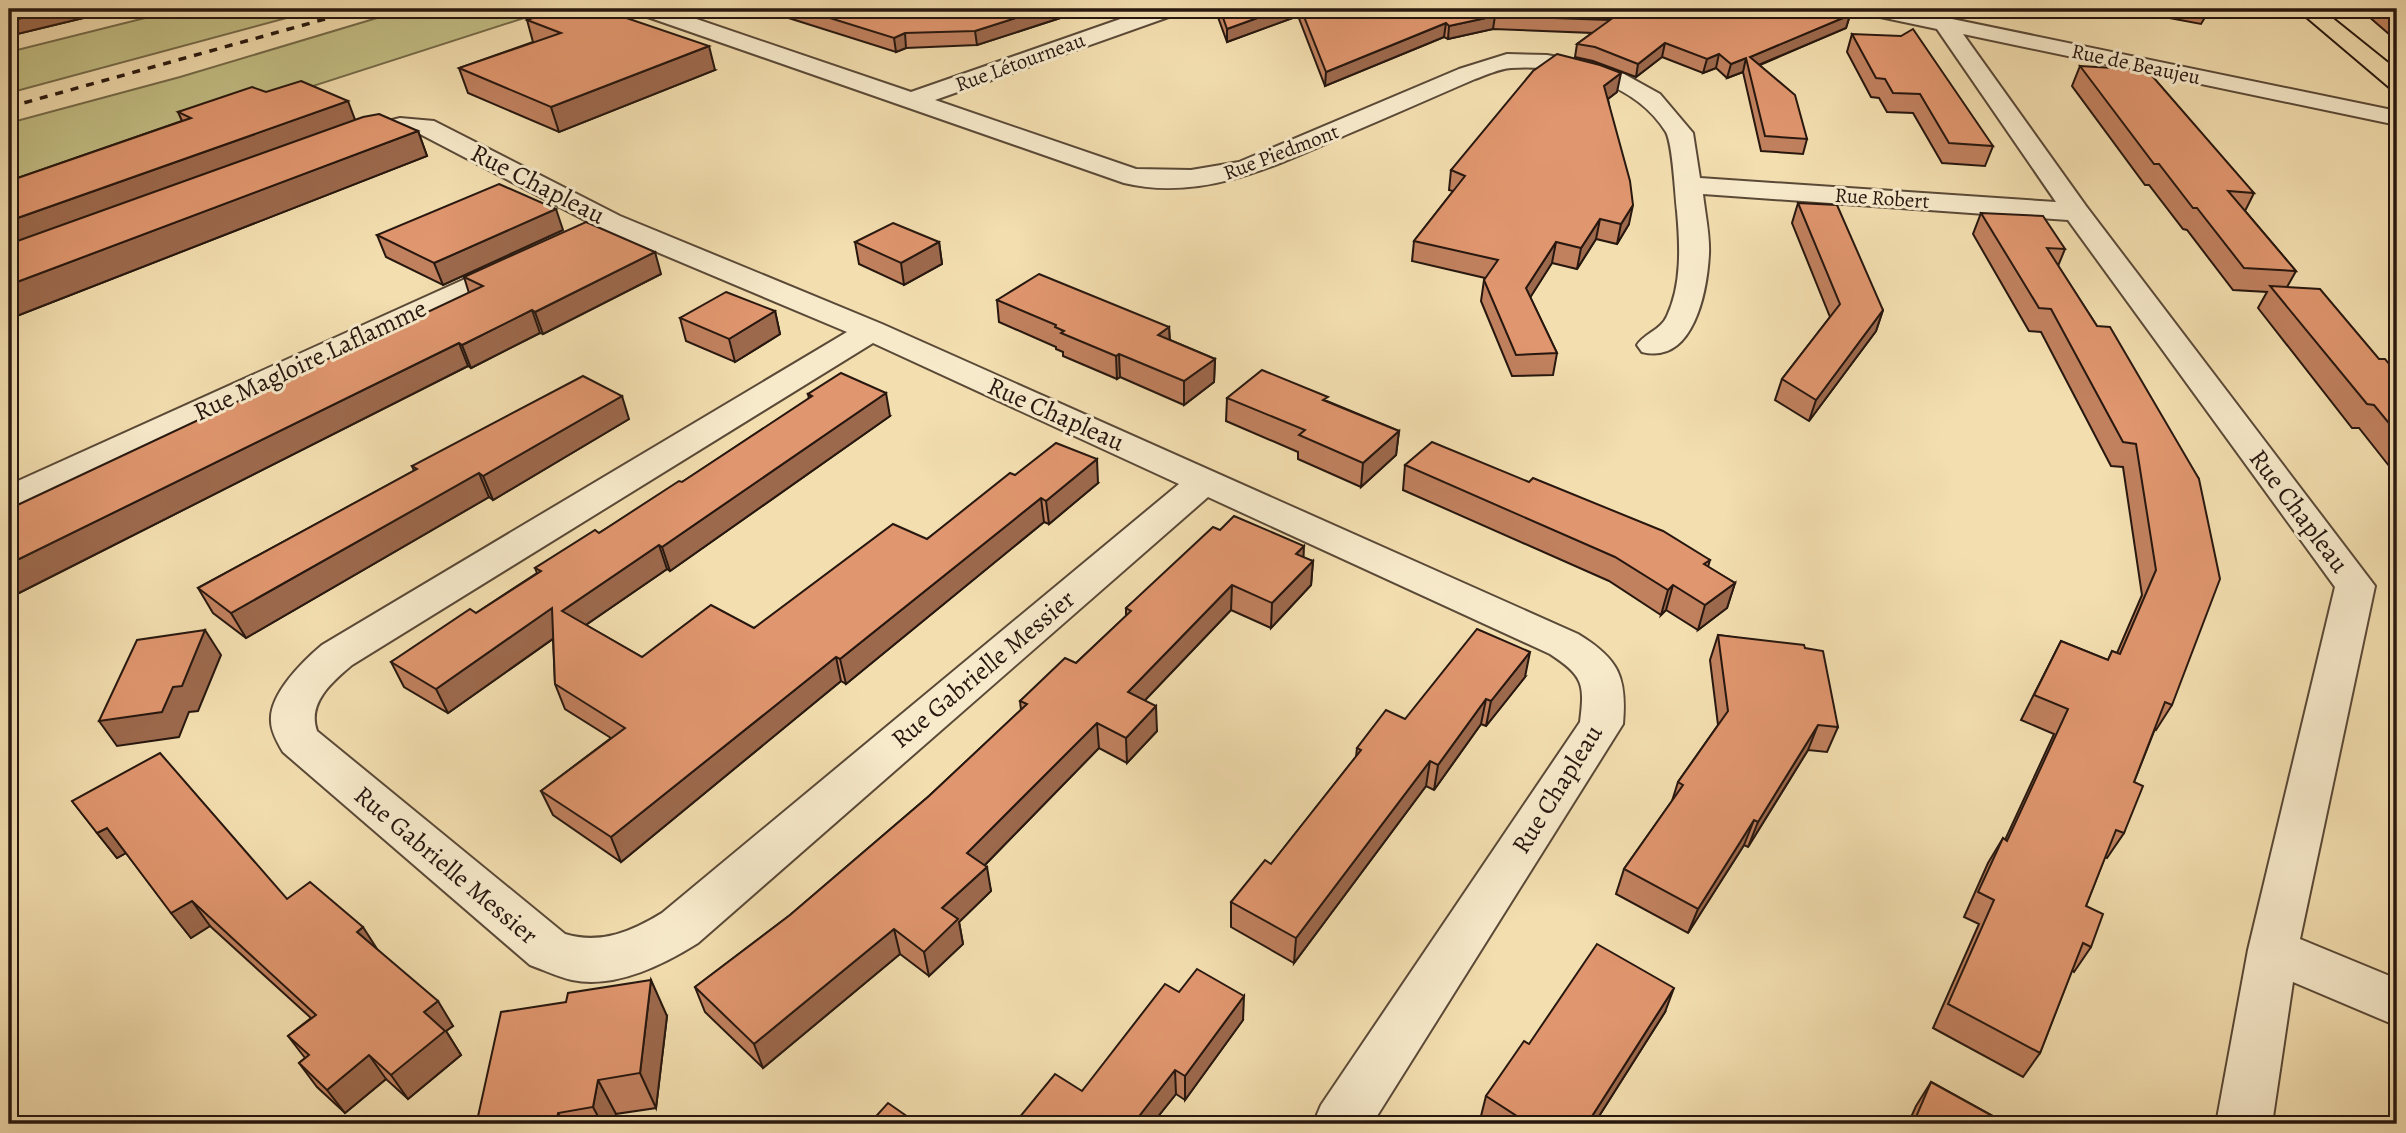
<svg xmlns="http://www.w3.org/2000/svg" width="2406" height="1133" viewBox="0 0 2406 1133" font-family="Alegreya,serif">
<rect width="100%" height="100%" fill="#f3deaf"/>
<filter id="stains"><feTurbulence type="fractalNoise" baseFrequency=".00286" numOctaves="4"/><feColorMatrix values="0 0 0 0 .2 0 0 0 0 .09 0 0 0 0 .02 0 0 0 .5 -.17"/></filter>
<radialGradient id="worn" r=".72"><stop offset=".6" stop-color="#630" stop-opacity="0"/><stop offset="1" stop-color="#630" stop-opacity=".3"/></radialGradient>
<!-- green -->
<g fill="#c3bf85" stroke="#756b4a" stroke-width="2">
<polygon points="181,9 320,9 9,93 9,52"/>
<polygon points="407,9 552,9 9,184 9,123 180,77"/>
</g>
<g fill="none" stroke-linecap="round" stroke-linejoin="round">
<defs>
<g id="minor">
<path d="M636 9H667L911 92 1149 9H1180L1177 14 935 100 1136 169 1191 170 1239 162 1459 69 1507 54 1547 55 1592 63 1624 74 1660 94 1693 133 1700 178 2056 202 1937 29 1866 14 1863 9H1904L2397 111V125L1963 34 2086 206 2375 586 2300 939 2397 979V1026L2293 982 2272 1124H2216L2248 950 2335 587 2068 220 1703 194C1705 213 1710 235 1709 254 1707 291 1694 365 1642 352L1637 345C1645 333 1661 330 1667 316 1682 284 1680 245 1677 211 1675 195 1673 145 1666 132 1636 83 1566 64 1511 68 1499 69 1486 75 1475 79 1433 97 1391 116 1348 134 1277 165 1203 202 1124 183L639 14Z"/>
<path d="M400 118 434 121 620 216 882 324 1578 634C1619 659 1627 677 1623 724L1372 1124H1313L1321 1105 1580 722C1585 683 1583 676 1550 654L1208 497 698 943C663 965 615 989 572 980 558 977 544 970 530 965L283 752C277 742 271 731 271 721 269 694 304 660 322 645L847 332 600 228 420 134C398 134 365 146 348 141L344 136 348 131ZM873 343 1179 484 662 913C633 931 601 945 565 934L317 731C307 703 332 682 352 665Z"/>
<polygon points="516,256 526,259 531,265 526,271 22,507 9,510 9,485"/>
</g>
<polygon id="primary" points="2297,9 2321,9 2397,70 2397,89 2389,87"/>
</defs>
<!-- minor casing -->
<use href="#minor" stroke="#5a4937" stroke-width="4"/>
<!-- primary casing -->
<use href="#primary" stroke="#27170f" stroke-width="4"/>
<!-- minor -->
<use href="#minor" fill="#f7eacb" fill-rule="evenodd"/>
<!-- primary -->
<use href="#primary" fill="#f3deaf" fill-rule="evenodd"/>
<!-- rail -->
<polyline stroke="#27170f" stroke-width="3.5" stroke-dasharray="8 8" stroke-linecap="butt" points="9,107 361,9"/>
</g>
<!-- wall -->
<g fill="#c1815f" stroke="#27170f" stroke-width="2">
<polygon points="9,9 143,9 114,16 108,12 9,36"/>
<polygon points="760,9 1088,9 977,45 906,48 896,52"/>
<polygon points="1215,9 1824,9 1850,15 1846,28 1760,65 1807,139 1803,154 1761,151 1743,72 1727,78 1716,68 1703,73 1662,57 1636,77 1593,61 1575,57 1577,44 1592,33 1493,29 1448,39 1444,37 1325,86 1298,16 1227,42"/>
<polygon points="2138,9 2210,9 2201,24 2137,12"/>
<polygon points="2360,9 2397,9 2397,41"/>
<polygon points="527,20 715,70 559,132 468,93 459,68 533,42"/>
<polygon points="1852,34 1993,146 1985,166 1942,163 1913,113 1887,112 1879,98 1871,97 1847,52"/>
<polygon points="2080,66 2254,193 2245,211 2296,271 2287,287 2397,374 2397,476 2359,428 2352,428 2258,308 2267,292 2233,290 2187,230 2183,229 2149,185 2145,185 2072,86"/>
<polygon points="266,92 355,120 418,131 427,156 9,319 9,181 182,121 178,112"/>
<polygon points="1617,92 1608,99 1629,224 1617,244 1596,239 1577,269 1552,263 1530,297 1557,353 1553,375 1512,376 1481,301 1484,280 1485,278 1412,261 1414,241 1453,191 1449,190 1451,170"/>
<polygon points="1798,203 1883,310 1876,331 1809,421 1775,400 1782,379 1830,317 1792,223"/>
<polygon points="1981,213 2065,249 2058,266 2097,326 2199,479 2172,705 2156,730 2155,729 2134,782 2124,833 2107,858 2105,857 2086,906 2091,947 2074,972 2072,970 2040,1053 2023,1077 1933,1028 1979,924 1964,917 1988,863 2003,838 2005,840 2054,734 2021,720 2061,641 2108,660 2112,651 2117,653 2142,595 2123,467 2111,466 2041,332 2029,331 1973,234"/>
<polygon points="563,230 443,285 386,257 377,235"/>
<polygon points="855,242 939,242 942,264 904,285 859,264"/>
<polygon points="661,274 543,334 540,333 471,368 468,366 9,598 469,293 464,277"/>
<polygon points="997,300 1169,327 1170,340 1215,359 1214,382 1184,405 1120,377 1117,379 1063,356 1063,352 1056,349 1056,347 999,322"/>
<polygon points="775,311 780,334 735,362 686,341 680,318"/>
<polygon points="808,394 890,416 670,571 667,569 586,625 642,657 754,628 927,539 1015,475 1098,483 1049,524 1044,522 846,684 841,681 621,862 553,815 541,791 611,738 565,709 555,684 553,639 448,713 404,687 391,662 476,613 537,573 535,568 599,533 682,482 809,399"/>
<polygon points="1227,398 1327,401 1399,431 1396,455 1361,487 1298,459 1298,452 1226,421"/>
<polygon points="629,419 493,500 489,497 246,638 213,613 198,588 414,471 412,466"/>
<polygon points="1405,465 1710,560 1708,567 1735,583 1727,608 1698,630 1666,610 1661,615 1609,581 1403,490"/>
<polygon points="1220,530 1313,561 1311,585 1271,628 1231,610 1145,700 1157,731 1127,763 1099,748 985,865 991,891 959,922 963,944 929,976 900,954 763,1068 705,1012 695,987 790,915 929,796 1021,710 1020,701 1076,663 1126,616 1126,608"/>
<polygon points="1718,635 1805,648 1838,727 1827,752 1808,750 1748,847 1744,845 1688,933 1616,894 1624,869 1672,801 1678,782 1718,725 1710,660"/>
<polygon points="1525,677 1486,726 1481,724 1434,790 1426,786 1294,963 1231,927 1231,902 1271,864 1356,757 1357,748 1405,719"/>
<polygon points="72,801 287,899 378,950 453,1026 446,1031 461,1055 408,1099 386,1079 345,1113 317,1087 299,1063 305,1058 288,1036 311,1018 210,926 191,938 126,853 117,858"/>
<polygon points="1179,992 1243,1020 1185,1100 1176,1094 1152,1124 1014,1124 1082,1091"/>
<polygon points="1665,1012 1594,1124 1487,1124 1480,1120 1486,1096 1529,1044"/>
<polygon points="667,1016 656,1108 616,1114 614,1124 461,1124 477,1121"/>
<polygon points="1931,1082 2007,1124 1908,1124 1916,1106"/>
</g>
<!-- shaded-wall -->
<g fill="#9d694d" stroke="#27170f" stroke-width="2">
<polygon points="58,9 106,9 108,12 9,36 9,21"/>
<polygon points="111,9 143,9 114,16"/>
<polygon points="1044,9 1088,9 977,45 975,31"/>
<polygon points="1282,9 1298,9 1298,16 1227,42 1227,29"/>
<polygon points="1850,15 1846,28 1749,69 1750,57"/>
<polygon points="1495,16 1493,29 1448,39 1449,26"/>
<polygon points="1446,23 1444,37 1325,86 1326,72"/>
<polygon points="905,33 906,48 896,52 894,38"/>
<polygon points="1665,43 1662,57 1636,77 1638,64"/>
<polygon points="709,46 715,70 559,132 551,107"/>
<polygon points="1719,54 1716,68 1703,73 1707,59"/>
<polygon points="1746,58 1743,72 1727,78 1731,64"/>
<polygon points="1621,73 1617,92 1601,104 1604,86"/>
<polygon points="348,101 357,125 9,253 9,221"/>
<polygon points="418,131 427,156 9,319 9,285"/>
<polygon points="1633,205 1629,224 1617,244 1621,224"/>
<polygon points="556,209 563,230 443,285 434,263"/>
<polygon points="1600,219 1596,239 1577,269 1581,248"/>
<polygon points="939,242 942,264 904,285 901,263"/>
<polygon points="1556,242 1552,263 1523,309 1526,288"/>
<polygon points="655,252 661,274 543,334 535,312"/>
<polygon points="532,310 540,333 471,368 462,345"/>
<polygon points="1883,310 1876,331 1809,421 1816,400"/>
<polygon points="775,311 780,334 735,362 729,339"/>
<polygon points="1169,327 1170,350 1158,335"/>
<polygon points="459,343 468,366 9,598 9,564"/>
<polygon points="1119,354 1120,377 1117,379 1116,356"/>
<polygon points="1215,359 1214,382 1184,405 1184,381"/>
<polygon points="886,393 890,416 670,571 662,547"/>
<polygon points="622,396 629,419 493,500 483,476"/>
<polygon points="1399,431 1396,455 1361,487 1363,463"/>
<polygon points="1097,459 1098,483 1049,524 1046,501"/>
<polygon points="479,473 489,497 246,638 231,613"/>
<polygon points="1041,498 1044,522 846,684 840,659"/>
<polygon points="659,545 667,569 571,635 562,611"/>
<polygon points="1304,546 1303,570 1296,554"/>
<polygon points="1313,561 1311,585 1271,628 1272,603"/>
<polygon points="1735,583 1727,608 1698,630 1705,605"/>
<polygon points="1232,585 1231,610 1129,717 1128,692"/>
<polygon points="1673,585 1666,610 1661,615 1668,590"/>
<polygon points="552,608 561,633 448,713 436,689"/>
<polygon points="205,630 221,655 198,711 189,712 179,737 117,746 99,721 173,687"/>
<polygon points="1530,652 1525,677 1486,726 1491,701"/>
<polygon points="836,657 841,681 621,862 611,837"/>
<polygon points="1486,699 1481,724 1434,790 1438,765"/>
<polygon points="1156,706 1157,731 1127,763 1126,738"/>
<polygon points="1097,723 1099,748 972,878 967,853"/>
<polygon points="1818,725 1808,750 1748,847 1758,822"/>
<polygon points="1430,761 1426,786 1294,963 1296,938"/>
<polygon points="1754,820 1744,845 1688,933 1698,909"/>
<polygon points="107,828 126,853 117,858 97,833"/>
<polygon points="987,867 991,891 959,922 963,944 929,976 924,952 942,908"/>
<polygon points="192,901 210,926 191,938 171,913"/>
<polygon points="363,927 379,952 357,932"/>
<polygon points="894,929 900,954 763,1068 754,1044"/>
<polygon points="651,980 667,1016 656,1108 640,1073"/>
<polygon points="1674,988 1665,1012 1594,1124 1587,1124"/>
<polygon points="1244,996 1243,1020 1185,1100 1185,1076"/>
<polygon points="438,1001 453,1026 446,1031 461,1055 408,1099 391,1075 424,1012"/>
<polygon points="369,1055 386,1079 345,1113 327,1090"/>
<polygon points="1175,1070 1176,1094 1152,1124 1133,1124"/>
<polygon points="598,1080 616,1114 614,1124 602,1124 593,1107"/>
<polygon points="558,1113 565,1124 556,1124"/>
</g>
<!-- building -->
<g fill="#e0966e" stroke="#27170f" stroke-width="2">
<polygon points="9,9 58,9 9,21"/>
<polygon points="559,9 600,9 709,46 551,107 459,68 561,33 527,20"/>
<polygon points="801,9 1044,9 975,31 905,33 894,38"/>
<polygon points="1220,9 1282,9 1227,29"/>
<polygon points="1301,9 1823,9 1850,15 1750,57 1795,95 1807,139 1765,136 1746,58 1731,64 1719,54 1707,59 1665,43 1638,64 1595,47 1577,44 1610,20 1495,16 1449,26 1446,23 1326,72"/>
<polygon points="2388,9 2397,9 2397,17"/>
<polygon points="1913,29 1993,146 1949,143 1920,94 1893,93 1885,79 1876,78 1852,34 1901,36"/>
<polygon points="1557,54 1600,65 1621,73 1604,86 1630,181 1633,205 1621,224 1600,219 1581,248 1556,242 1526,288 1557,353 1516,355 1484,280 1498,260 1414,241 1465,176 1451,170 1533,71"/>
<polygon points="2080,66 2147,70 2254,193 2228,191 2296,271 2244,268 2197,208 2193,208 2159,164 2154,164"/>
<polygon points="301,81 348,101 9,221 9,181 191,118 178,112 252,87 266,92"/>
<polygon points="379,114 418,131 9,285 9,244 363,117"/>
<polygon points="499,184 556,209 434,263 377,235"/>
<polygon points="1798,203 1837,205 1883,310 1816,400 1782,379 1840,304"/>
<polygon points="1981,213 2043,216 2065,249 2047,248 2097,326 2110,327 2199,479 2220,579 2172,705 2165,702 2134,782 2143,786 2124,833 2116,830 2086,906 2103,914 2091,947 2083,943 2040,1053 1948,1004 1994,900 1978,892 2003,838 2007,841 2068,709 2034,695 2061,641 2108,660 2112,651 2120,654 2156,570 2136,444 2123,442 2051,309 2039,308"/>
<polygon points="586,222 655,252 535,312 532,310 462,345 459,343 9,564 9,509 483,286 464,277"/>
<polygon points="893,223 939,242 901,263 855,242"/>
<polygon points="1039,274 1169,327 1158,335 1215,359 1184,381 1119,354 1116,356 1061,333 1064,331 1055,327 1056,325 997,300"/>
<polygon points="2270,286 2320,289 2379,359 2385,359 2397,374 2397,433 2374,405 2367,404"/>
<polygon points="726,292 775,311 729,339 680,318"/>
<polygon points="1262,370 1328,397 1323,400 1399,431 1363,463 1299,435 1305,430 1227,398"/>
<polygon points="841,373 886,393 662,547 659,545 562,611 642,657 711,605 754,628 893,524 927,539 1010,473 1015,475 1056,443 1097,459 1046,501 1041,498 840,659 836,657 611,837 541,791 625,728 555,684 552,608 436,689 391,662 470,609 476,613 541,571 535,568 595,530 599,533 679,481 682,482 812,396 808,394"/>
<polygon points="583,376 622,396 483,476 479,473 231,613 198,588 417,469 412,466"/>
<polygon points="1432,442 1529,482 1533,478 1663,531 1710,560 1704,564 1735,583 1705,605 1673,585 1668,590 1615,557 1405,465"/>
<polygon points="1234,516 1304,546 1296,554 1313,561 1272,603 1232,585 1128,692 1156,706 1126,738 1097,723 967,853 987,867 942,908 958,919 924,952 894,929 754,1044 695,987 790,915 929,796 1027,704 1020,701 1065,658 1076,663 1131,611 1126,608 1213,527 1220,530"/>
<polygon points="1477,629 1530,652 1491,701 1486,699 1438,765 1430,761 1296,938 1231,902 1265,860 1271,864 1361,750 1357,748 1386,710 1405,719"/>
<polygon points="205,630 182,686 173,687 162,712 99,721 137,640"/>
<polygon points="1718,635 1804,645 1805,648 1823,651 1838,727 1818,725 1758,822 1754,820 1698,909 1624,869 1683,785 1678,782 1728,711"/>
<polygon points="160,753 287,899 310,882 363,927 357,932 438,1001 424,1012 445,1031 391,1075 369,1055 327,1090 299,1063 309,1055 288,1036 316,1015 192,901 171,913 107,828 97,833 72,801"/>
<polygon points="1597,944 1674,988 1587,1124 1529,1124 1486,1096 1524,1041 1529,1044"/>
<polygon points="1197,969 1244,996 1185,1076 1175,1070 1133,1124 1014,1124 1055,1074 1082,1091 1165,984 1179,992"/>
<polygon points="651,980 640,1073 598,1080 593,1107 558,1113 556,1124 461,1124 477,1121 501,1012 566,1002 568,993"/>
<polygon points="1931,1082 2007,1124 1913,1124"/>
<polygon points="888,1103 918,1124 869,1124"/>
</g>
<g text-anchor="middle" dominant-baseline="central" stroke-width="6" stroke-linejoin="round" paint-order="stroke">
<!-- far-street labels -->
<g font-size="21" fill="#27170f" stroke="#f7eacb">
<text transform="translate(1020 62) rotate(-20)">Rue Létourneau</text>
<text transform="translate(2136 64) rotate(12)">Rue de Beaujeu</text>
<text transform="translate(1281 152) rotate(-21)">Rue Piedmont</text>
<text transform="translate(1882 198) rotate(4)">Rue Robert</text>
</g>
<!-- street labels -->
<g font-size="26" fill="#27170f" stroke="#f7eacb">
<text transform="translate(538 184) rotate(27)">Rue Chapleau</text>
<text transform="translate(310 360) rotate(-25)">Rue Magloire Laflamme</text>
<text transform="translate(1056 414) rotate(24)">Rue Chapleau</text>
<text transform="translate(2299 511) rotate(53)">Rue Chapleau</text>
<text transform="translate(983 669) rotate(-40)">Rue Gabrielle Messier</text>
<text transform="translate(1557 789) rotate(-58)">Rue Chapleau</text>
<text transform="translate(446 865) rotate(40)">Rue Gabrielle Messier</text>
</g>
</g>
<!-- margin -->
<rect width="2406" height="1133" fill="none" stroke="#f3deaf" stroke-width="35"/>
<rect x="10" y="10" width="2385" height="1112" fill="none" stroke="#27170f" stroke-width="3.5"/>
<rect x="18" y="18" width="2371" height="1098" fill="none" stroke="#27170f" stroke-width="2"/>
<rect width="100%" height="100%" filter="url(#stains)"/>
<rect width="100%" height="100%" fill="url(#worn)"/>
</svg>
